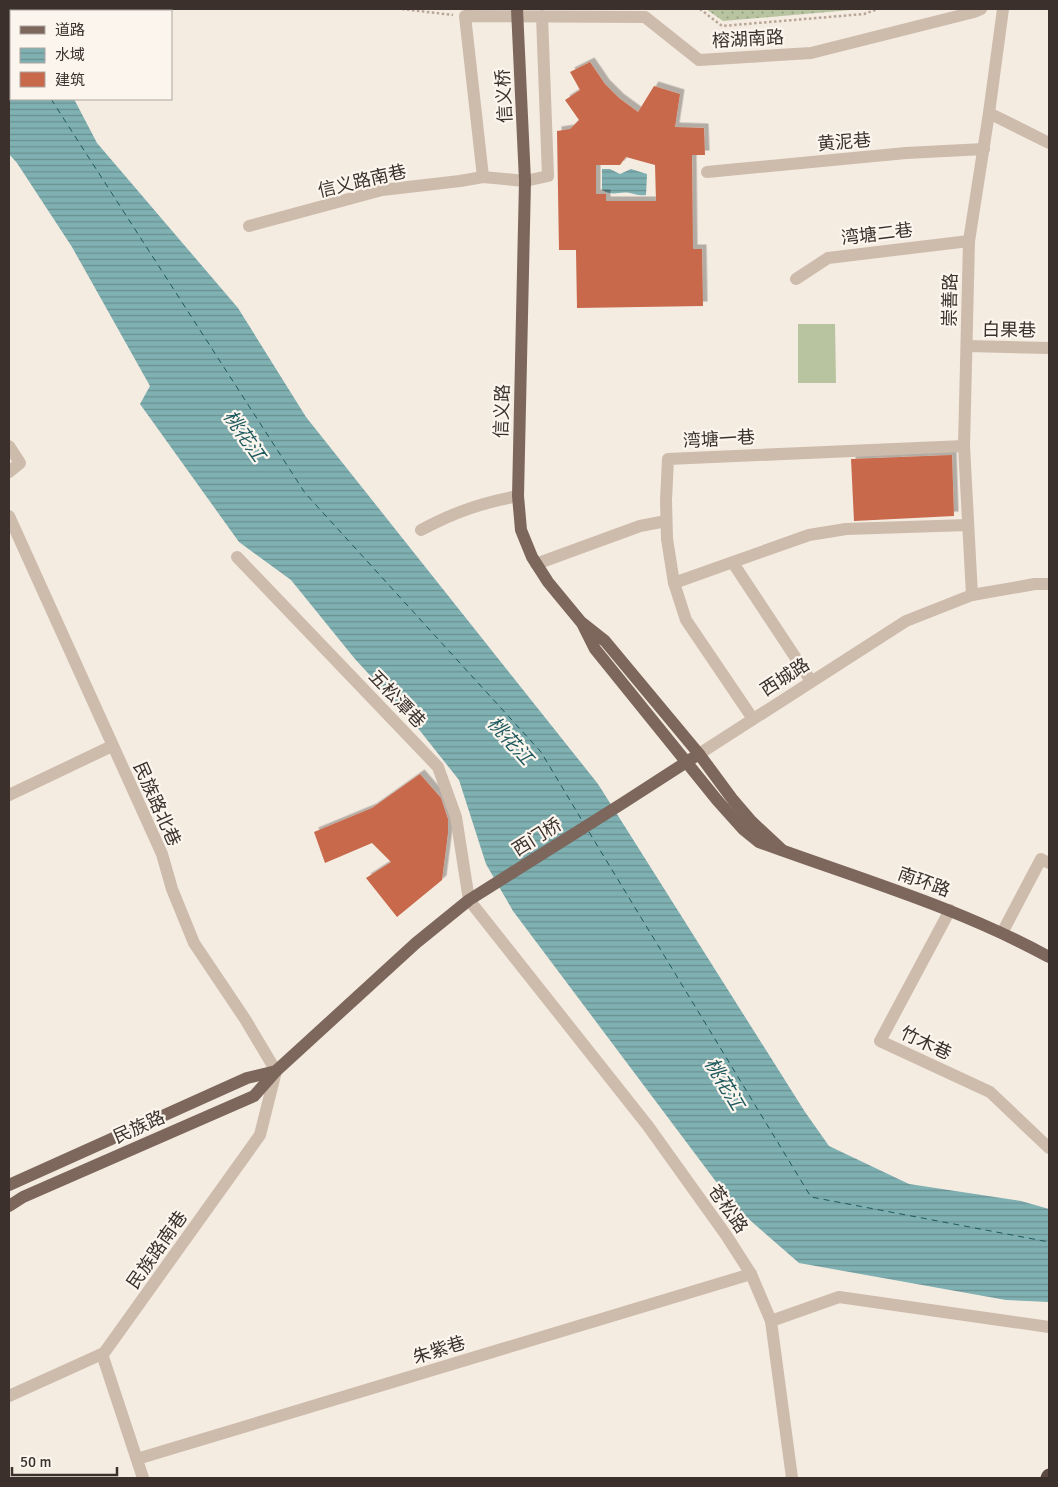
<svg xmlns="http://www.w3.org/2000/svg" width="1058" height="1487" viewBox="0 0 1058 1487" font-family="Signika,'Noto Sans SC',sans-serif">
<defs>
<pattern id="park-dots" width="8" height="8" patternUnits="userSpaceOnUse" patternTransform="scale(1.25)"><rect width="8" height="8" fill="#b8c4a0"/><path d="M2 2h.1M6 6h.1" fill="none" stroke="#97a083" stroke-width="1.8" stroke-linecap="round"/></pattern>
<pattern id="water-rules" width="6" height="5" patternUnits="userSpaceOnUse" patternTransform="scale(1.25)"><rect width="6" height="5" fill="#7fb0b2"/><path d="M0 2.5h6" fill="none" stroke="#699091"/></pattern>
<filter id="shadow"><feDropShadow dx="4.5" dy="-4.5" stdDeviation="0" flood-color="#0004"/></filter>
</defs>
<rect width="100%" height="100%" fill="#f4ebe1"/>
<!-- grass -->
<polygon fill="#b8c4a0" points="798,324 835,324 836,383 798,383"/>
<!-- park -->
<polygon fill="url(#park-dots)" points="706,9 862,9 723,21"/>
<!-- water -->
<g fill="url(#water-rules)">
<polygon points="9,9 29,9 30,11 11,11 11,99 74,99 97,143 238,308 306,417 598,784 805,1112 829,1146 909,1184 1021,1201 1049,1209 1049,1302 1006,1300 799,1263 735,1207 513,911 486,864 459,780 413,722 355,659 291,580 239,542 140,404 150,386 72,247 17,163 9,154"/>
<path d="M602 169H610L620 174 631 169 647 174 646 195C638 196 636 194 630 193 618 191 614 197 602 190Z"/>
</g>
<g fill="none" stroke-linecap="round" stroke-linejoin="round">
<!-- ferry -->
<g stroke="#1f5a5e" stroke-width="1" stroke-dasharray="6 5" stroke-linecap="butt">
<polyline points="9,32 11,36"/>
<polyline points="51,99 305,493 541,752 583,822"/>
<polyline points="589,832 811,1197 1049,1242"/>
</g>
</g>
<!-- building -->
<g fill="#c8694b" fill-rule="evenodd" filter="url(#shadow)">
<path d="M590 62 605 84 619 98 638 112 654 86 680 94 675 127 704 128 705 155H692L693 249H702L703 306 577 308 576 250H559L557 131 570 129 579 120 565 100 580 90 570 72ZM626 157 655 165 656 201H606V194H596V165H620Z"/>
<polygon points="952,455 954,516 854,521 851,459"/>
<polygon points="420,774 441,798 448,819 448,833 442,880 397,917 366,878 391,862 372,843 325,863 314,832 372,808"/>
</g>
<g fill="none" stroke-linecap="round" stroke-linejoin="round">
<!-- path -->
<g stroke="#b9a596" stroke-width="2.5" stroke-dasharray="2.5 2.5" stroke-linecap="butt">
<polyline points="402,9 453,15"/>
<polyline points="700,9 722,26 864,14 878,9"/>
</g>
<!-- minor -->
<g stroke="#cdbbac" stroke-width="12">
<polyline points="542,16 548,176 525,181 483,177 465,16 645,17 699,60 811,53 974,12 981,9"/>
<polyline points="989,113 1049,143"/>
<polyline points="707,172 906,153 984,149"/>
<polyline points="249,226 382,190 460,181 483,177"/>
<polyline points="796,279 828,258 969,241"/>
<polyline points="967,346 1049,348"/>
<polyline points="9,446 20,463 9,472"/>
<polyline points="9,516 162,854 172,889 194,943 245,1019 276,1071 260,1135 104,1353 9,1396"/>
<path d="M421 530C455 512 481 503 518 496"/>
<polyline points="237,557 438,767 456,817 469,900 648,1126 726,1235 751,1274 771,1321 839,1297 1049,1327"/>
<polyline points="733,563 811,681"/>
<polyline points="536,564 640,526 666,521"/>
<polyline points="674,583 809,535 846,529 968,525"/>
<polyline points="972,595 964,446 969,241 989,113 1003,9"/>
<polyline points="753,719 686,620 674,583 667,539 666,500 668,459 964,446"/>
<polyline points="699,754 906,621 972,595 1035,584 1049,584"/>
<polyline points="9,795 112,746"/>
<polyline points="950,910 880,1041 990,1092 1049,1148"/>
<polyline points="1002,933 1041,859 1049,863"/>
<polyline points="771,1321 792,1478"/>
<polyline points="102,1354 143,1478"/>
<polyline points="137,1459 751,1274"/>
</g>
<!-- major -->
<g stroke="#7d675c" stroke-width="12">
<polyline points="525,181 518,496 521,530 532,557 548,582 581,622 605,641 699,754 733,800 751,821 782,850"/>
<path d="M583 625 595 649 717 800 743 829 759 842C857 878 958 907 1049 957"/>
<polyline points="9,1185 247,1078 276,1071 416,943 469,900 623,803 699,754"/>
<polyline points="9,1206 23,1197 254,1096 276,1071"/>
</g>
<!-- highway -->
<polyline stroke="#5c4a42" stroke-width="15" points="1048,1478 1049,1476"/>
<!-- major-bridge -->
<polyline stroke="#7d675c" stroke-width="12" points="517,9 525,181"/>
</g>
<g text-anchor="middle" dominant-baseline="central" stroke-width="4.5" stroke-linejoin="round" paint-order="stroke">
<!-- street labels -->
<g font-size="18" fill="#3b302b" stroke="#fbf5ee">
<text transform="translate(748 39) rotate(-3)">榕湖南路</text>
<text transform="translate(504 96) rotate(-93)">信义桥</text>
<text transform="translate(844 142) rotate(-5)">黄泥巷</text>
<text transform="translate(362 181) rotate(-13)">信义路南巷</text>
<text transform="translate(877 234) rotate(-7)">湾塘二巷</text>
<text transform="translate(950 300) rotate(-89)">崇善路</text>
<text transform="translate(1009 330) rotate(1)">白果巷</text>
<text transform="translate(502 411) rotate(-88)">信义路</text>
<text transform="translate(719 439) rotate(-3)">湾塘一巷</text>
<text transform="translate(785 677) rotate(-33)">西城路</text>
<text transform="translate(397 699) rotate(46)">五松潭巷</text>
<text transform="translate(157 804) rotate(66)">民族路北巷</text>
<text transform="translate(537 837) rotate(-32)">西门桥</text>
<text transform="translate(924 882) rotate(20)">南环路</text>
<text transform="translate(926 1043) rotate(25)">竹木巷</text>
<text transform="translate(139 1127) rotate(-24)">民族路</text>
<text transform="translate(728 1209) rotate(55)">苍松路</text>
<text transform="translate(157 1250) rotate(-55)">民族路南巷</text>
<text transform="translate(439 1350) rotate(-17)">朱紫巷</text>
</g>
<!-- water labels -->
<g font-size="19" font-style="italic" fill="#1f5a5e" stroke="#fbf5ee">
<text transform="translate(244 436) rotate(55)">桃花江</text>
<text transform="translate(510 741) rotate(48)">桃花江</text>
<text transform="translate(724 1084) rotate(59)">桃花江</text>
</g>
</g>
<!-- border -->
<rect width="1058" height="1487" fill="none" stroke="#3b302b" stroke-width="20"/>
<!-- legend -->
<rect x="10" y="10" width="162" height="90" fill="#fbf5ee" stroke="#aea6a0"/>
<rect x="20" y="26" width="25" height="8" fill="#7d675c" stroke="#aea6a0"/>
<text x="55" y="35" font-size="15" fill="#3b302b">道路</text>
<rect x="20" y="48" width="25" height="15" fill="url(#water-rules)" stroke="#aea6a0"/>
<text x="55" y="60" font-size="15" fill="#3b302b">水域</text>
<rect x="20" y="72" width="25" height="15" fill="#c8694b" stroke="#aea6a0"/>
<text x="55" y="85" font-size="15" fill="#3b302b">建筑</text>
<!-- scale -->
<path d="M12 1467v8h105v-8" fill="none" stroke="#3b302b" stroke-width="2.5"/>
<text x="20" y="1467" font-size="15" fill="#3b302b" stroke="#fbf5ee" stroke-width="4" paint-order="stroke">50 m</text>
</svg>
